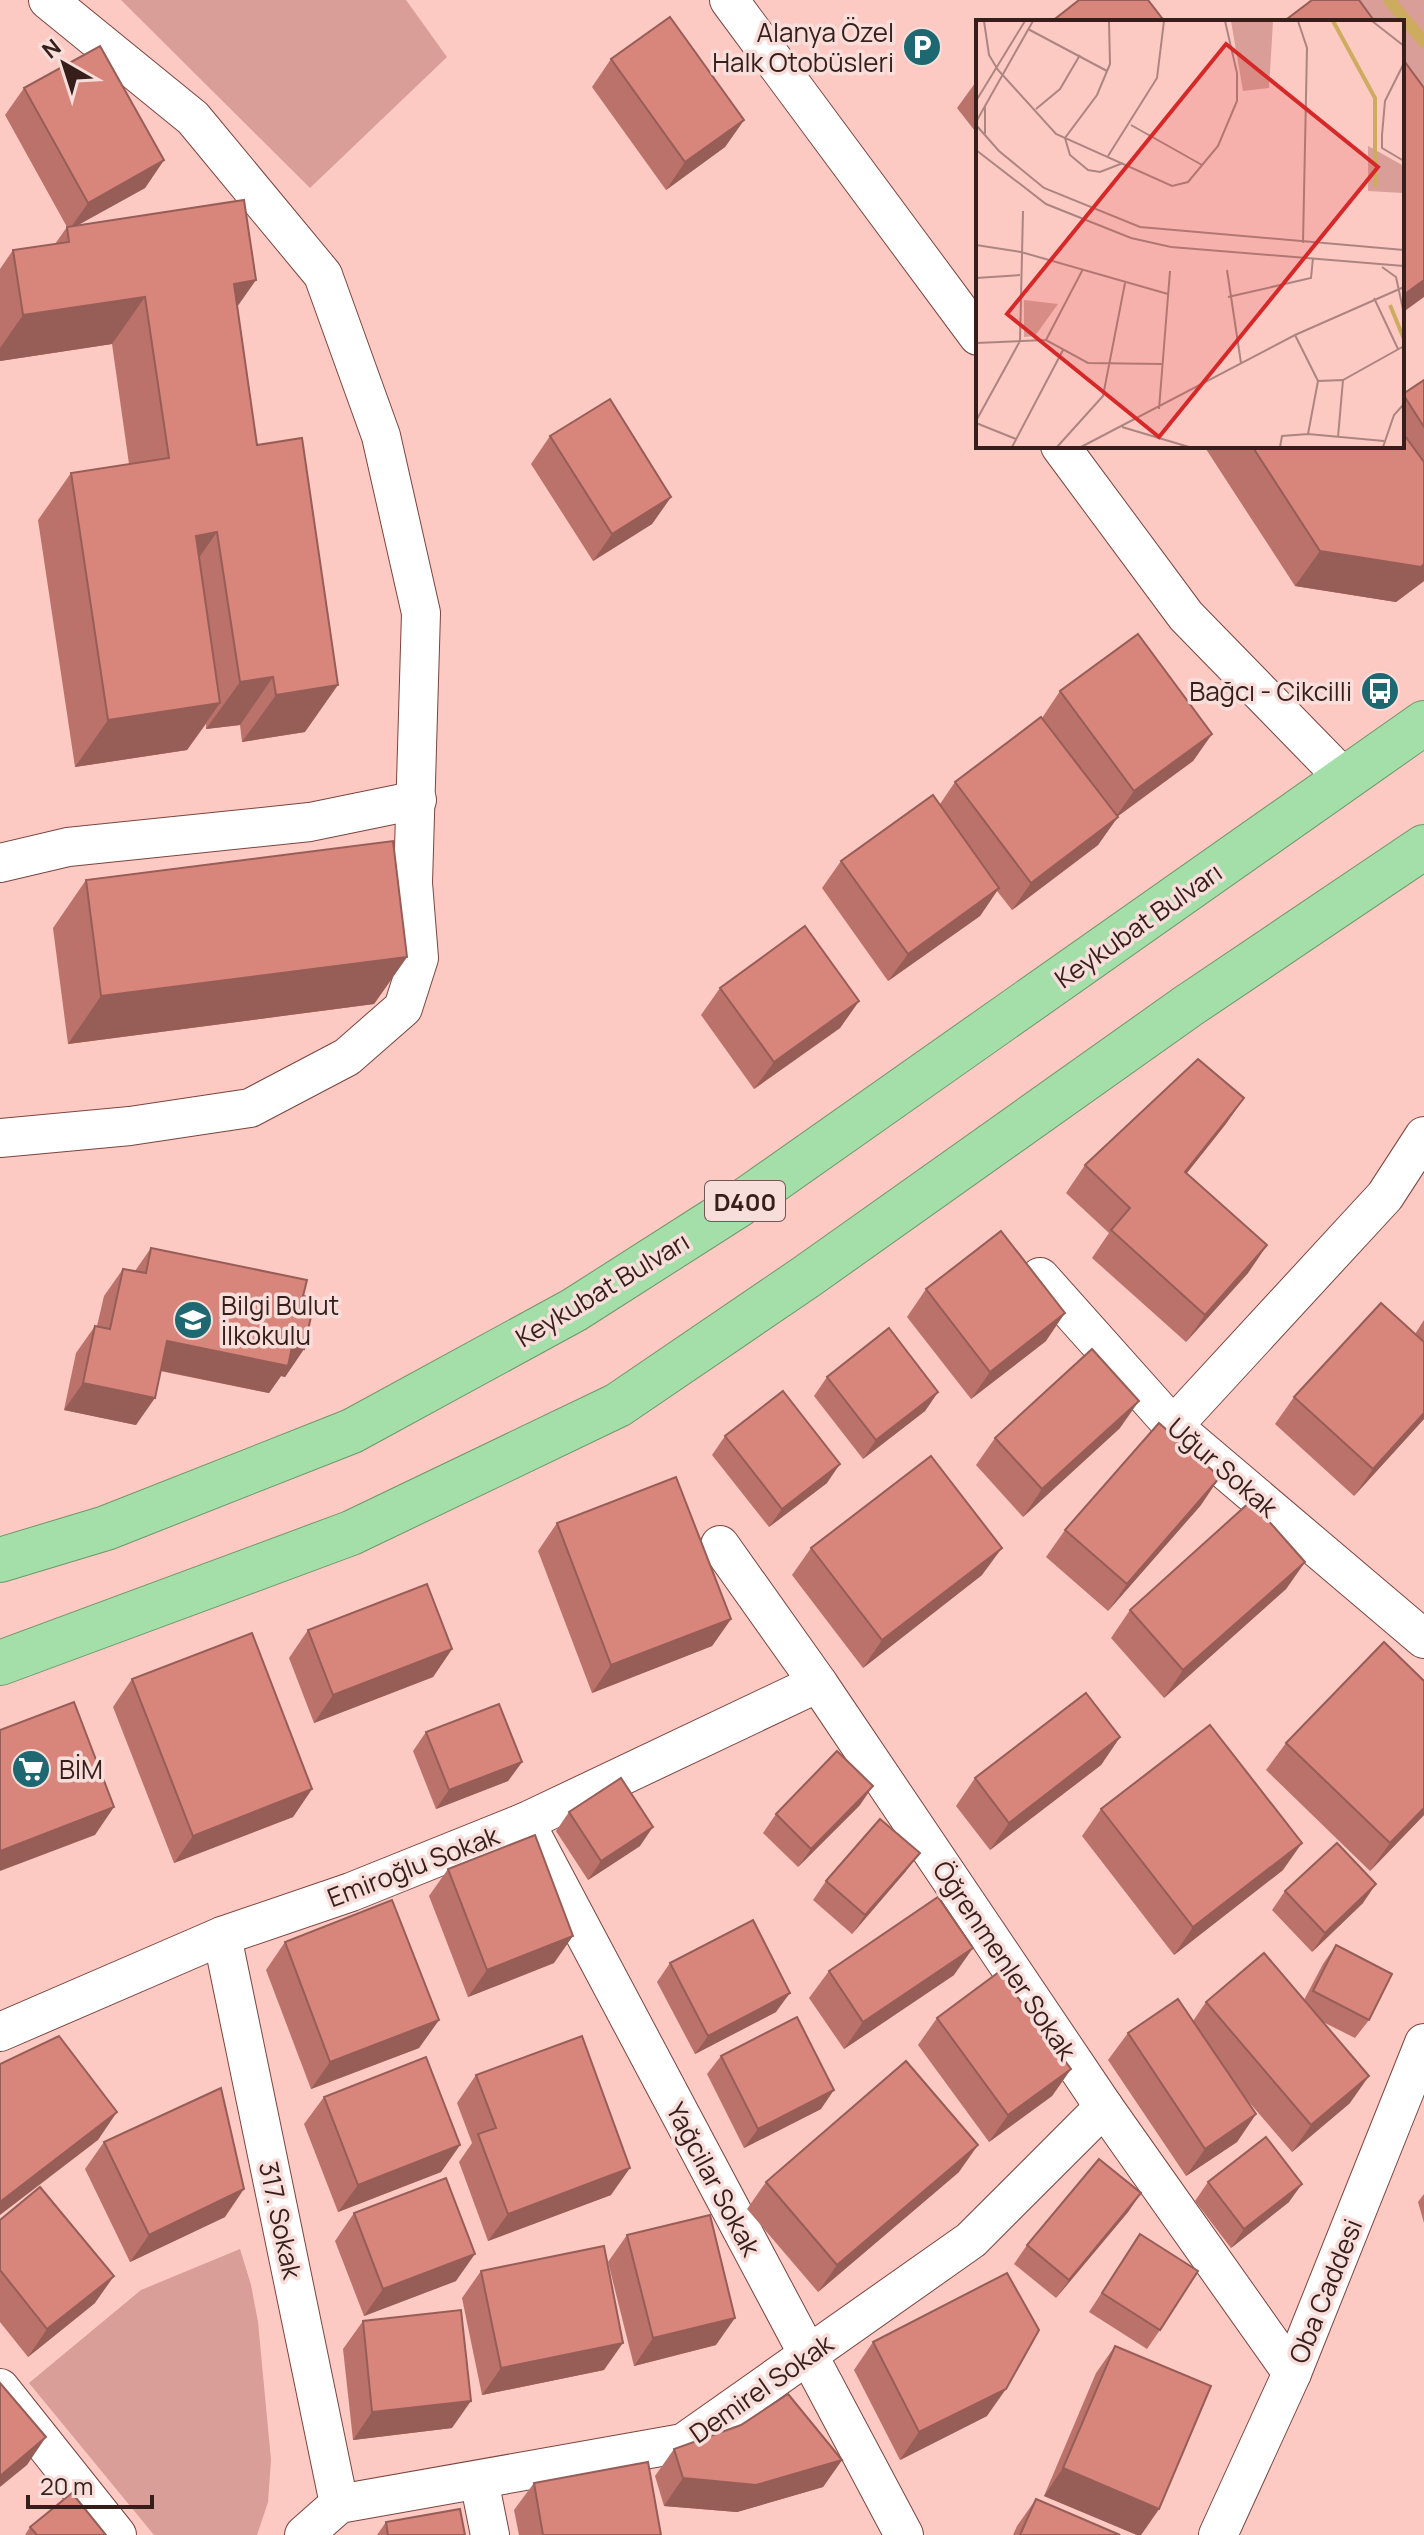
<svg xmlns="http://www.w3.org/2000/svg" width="1424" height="2535" viewBox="0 0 1424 2535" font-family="Manrope,sans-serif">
<rect width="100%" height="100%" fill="#fdc9c3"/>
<!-- green -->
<g fill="#d89e97">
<polygon points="121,0 406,0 447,57 310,188"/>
<polygon points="1331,0 1424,0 1424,114 1402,87 1402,22 1349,22"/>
<polygon points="240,2249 251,2285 258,2322 271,2460 268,2502 257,2535 154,2535 29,2383 141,2290"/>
</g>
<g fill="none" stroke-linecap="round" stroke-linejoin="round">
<!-- stream -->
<polyline stroke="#cdac5f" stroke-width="12" points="1389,0 1424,42"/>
<defs>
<g id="minor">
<polyline points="729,0 978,336"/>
<polyline points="1060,446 1186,616 1345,779"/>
<polyline points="0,863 68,847 310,822 417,800"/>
<polyline points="0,1138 130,1126 250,1108 347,1057 403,1008 419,958 413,883 421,613 381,436 323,275 193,118 48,0"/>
<polyline points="1040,1277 1173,1426 1424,1639"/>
<polyline points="1173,1426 1385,1196 1424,1136"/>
<polyline points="720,1545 818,1683 1104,2107 1292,2373"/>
<polyline points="525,1822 904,2535"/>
<polyline points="222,1936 339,2504"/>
<polyline points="0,2032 222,1936 351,1892 525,1822 818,1683"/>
<polyline points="0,2388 117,2535"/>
<polyline points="479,2480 490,2535"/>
<polyline points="304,2535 339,2504 683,2443 971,2240 1104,2107"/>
<polyline points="1218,2535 1292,2373 1424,2043"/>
</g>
<g id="trunk">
<polyline points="0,1560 106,1528 352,1431 574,1310 740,1204 1424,723"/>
<polyline points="0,1663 351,1533 618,1405 806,1277 1188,1006 1424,847"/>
</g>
</defs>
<!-- minor casing -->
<use href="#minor" stroke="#7b453f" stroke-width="40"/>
<!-- trunk casing -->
<use href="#trunk" stroke="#6f966a" stroke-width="46"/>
<!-- minor -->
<use href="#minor" stroke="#fff" stroke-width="38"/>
<!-- trunk -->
<use href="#trunk" stroke="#a4dfaa" stroke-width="44"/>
</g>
<!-- wall -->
<g fill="#ba726b">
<polygon points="611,59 744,120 725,147 666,190 592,87"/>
<polygon points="978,79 978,135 957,108"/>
<polygon points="24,88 164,160 145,188 78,225 237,307 257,445 305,732 242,742 240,725 206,729 206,724 187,750 75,767 38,520 71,473 129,464 112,344 0,361 0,269 13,250 55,244 67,227 5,115"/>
<polygon points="1424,380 1424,581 1396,602 1295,586 1204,446 1402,446 1402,395"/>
<polygon points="550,436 671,497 652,524 593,561 531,464"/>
<polygon points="1060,691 1212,734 1193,761 1117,817 1098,845 1012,910 997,891 980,916 888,981 822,888 841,861 940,804 955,782 1042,718"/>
<polygon points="86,880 407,957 374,1004 68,1044 53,928"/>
<polygon points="720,988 859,1001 840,1028 754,1089 701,1015"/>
<polygon points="1244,1098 1225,1125 1187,1173 1267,1245 1248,1273 1186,1342 1092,1258 1109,1233 1066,1193 1085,1165"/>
<polygon points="151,1248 303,1296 304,1349 285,1377 281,1376 269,1393 160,1371 136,1425 64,1410 76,1353 95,1326 97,1326 104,1296 123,1269 135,1271"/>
<polygon points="926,1289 1046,1341 971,1399 907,1317"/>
<polygon points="1424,1320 1424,1419 1354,1496 1275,1424 1294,1397 1415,1334"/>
<polygon points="827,1377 938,1392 925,1411 863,1459 814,1396"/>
<polygon points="1120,1428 1023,1517 976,1465 995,1438"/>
<polygon points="725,1436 827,1483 769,1527 712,1455"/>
<polygon points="1201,1505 1108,1611 1046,1557 1065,1530"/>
<polygon points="557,1523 731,1619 712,1646 592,1693 538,1551"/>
<polygon points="811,1548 982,1575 863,1668 792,1575"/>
<polygon points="1305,1562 1286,1589 1164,1698 1111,1638 1130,1610"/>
<polygon points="308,1630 452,1649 433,1677 314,1723 289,1658"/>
<polygon points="132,1679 312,1789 293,1817 174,1863 113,1707"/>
<polygon points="1424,1681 1424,1815 1370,1871 1266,1770 1286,1743"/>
<polygon points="426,1732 522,1762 508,1781 436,1809 413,1751"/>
<polygon points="1120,1737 1101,1765 990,1850 956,1806 975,1778"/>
<polygon points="860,1805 798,1867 763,1833 776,1814"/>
<polygon points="1101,1809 1283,1870 1174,1955 1082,1836"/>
<polygon points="569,1812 640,1846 588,1880 556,1831"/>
<polygon points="448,1869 554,1963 468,1997 429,1896"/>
<polygon points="906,1871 852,1934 813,1900 826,1881"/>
<polygon points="1285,1891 1363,1903 1312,1952 1272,1910"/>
<polygon points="285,1942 439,2020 419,2048 311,2089 266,1970"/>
<polygon points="1336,1945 1369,2020 1355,2038 1323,2022 1350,2103 1292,2152 1242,2094 1256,2114 1237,2142 1186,2176 1108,2060 1128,2033 1193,2021 1206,2002 1304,2000 1323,1964"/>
<polygon points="670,1963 776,2012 695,2054 657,1982"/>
<polygon points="829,1971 954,1975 844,2049 809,1998"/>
<polygon points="937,2018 1071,2069 1052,2096 989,2142 918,2045"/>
<polygon points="721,2056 821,2109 744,2148 707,2074"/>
<polygon points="476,2075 611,2195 488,2241 459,2162 472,2143 457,2103"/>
<polygon points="324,2097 460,2145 441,2172 338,2212 304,2124"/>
<polygon points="104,2142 225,2217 130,2262 85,2169"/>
<polygon points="959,2172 818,2292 747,2209 766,2182"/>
<polygon points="1208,2182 1289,2202 1231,2248 1195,2201"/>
<polygon points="1141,2193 1128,2212 1056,2298 1014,2264 1027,2245"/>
<polygon points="1424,2194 1424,2223 1418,2202"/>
<polygon points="354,2213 456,2281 364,2316 335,2241"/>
<polygon points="0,2220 95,2303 28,2357 0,2322"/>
<polygon points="1140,2234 1160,2330 1147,2349 1089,2312"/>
<polygon points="627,2235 716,2345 634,2366 608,2262"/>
<polygon points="481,2271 604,2370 482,2395 462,2298"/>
<polygon points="363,2321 452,2428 353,2440 343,2349"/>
<polygon points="873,2342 987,2416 900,2460 854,2370"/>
<polygon points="1115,2346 1159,2509 1141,2535 1137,2535 1044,2496 1096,2373"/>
<polygon points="674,2449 842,2460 823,2487 737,2512 664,2506 655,2476"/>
<polygon points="534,2483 661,2535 519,2535 514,2510"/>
<polygon points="1036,2499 1120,2535 1013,2535 1017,2526"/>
<polygon points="386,2522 465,2535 377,2535"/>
<polygon points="30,2527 106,2535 25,2535"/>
</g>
<!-- shaded-wall -->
<g fill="#975d57">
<polygon points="744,120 725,147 666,190 685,162"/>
<polygon points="164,160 145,188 69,230 88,203"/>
<polygon points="256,280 223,327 234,284"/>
<polygon points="1424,280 1424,297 1402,313 1402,296"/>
<polygon points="145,297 112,344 0,361 0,348 23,315"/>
<polygon points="671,497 652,524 593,561 612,534"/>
<polygon points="217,532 184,579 196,536"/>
<polygon points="1320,551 1424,564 1424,581 1396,602 1295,586"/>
<polygon points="273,677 240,725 206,729 240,682"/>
<polygon points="338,685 305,732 242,742 276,695"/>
<polygon points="220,703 187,750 75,767 108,720"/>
<polygon points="1212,734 1193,761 1115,818 1134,791"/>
<polygon points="1118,817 1098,845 1012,910 1031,883"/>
<polygon points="999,888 980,916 888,981 908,954"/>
<polygon points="407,957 374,1004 68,1044 101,996"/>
<polygon points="859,1001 840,1028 754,1089 774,1062"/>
<polygon points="1244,1098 1225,1125 1166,1199 1185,1172"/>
<polygon points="1267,1245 1248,1273 1186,1342 1205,1315"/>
<polygon points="1065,1313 1046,1341 971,1399 990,1372"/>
<polygon points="167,1341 292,1347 304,1349 285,1377 281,1376 269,1393 148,1368"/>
<polygon points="83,1383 155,1398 136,1425 64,1410"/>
<polygon points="938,1392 925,1411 863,1459 876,1440"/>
<polygon points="1139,1401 1120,1428 1023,1517 1042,1489"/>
<polygon points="1424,1413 1424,1419 1354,1496 1373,1469"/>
<polygon points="840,1464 827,1483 769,1527 782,1509"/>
<polygon points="1220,1477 1201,1505 1108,1611 1127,1584"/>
<polygon points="1002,1548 982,1575 863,1668 882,1640"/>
<polygon points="1305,1562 1286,1589 1164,1698 1183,1670"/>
<polygon points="731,1619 712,1646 592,1693 611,1665"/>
<polygon points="452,1649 433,1677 314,1723 333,1695"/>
<polygon points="1120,1737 1101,1765 990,1850 1009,1823"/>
<polygon points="522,1762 508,1781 436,1809 449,1790"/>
<polygon points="873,1786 860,1805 798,1867 811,1849"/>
<polygon points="312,1789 293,1817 174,1863 193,1836"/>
<polygon points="114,1807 95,1835 0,1871 0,1851"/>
<polygon points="1424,1808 1424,1815 1370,1871 1390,1843"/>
<polygon points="653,1827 640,1846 588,1880 601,1861"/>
<polygon points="1302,1843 1283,1870 1174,1955 1193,1927"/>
<polygon points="920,1853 906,1871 852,1934 865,1915"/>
<polygon points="1376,1884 1363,1903 1312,1952 1325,1933"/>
<polygon points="573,1936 554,1963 468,1997 487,1970"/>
<polygon points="973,1948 954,1975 844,2049 863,2022"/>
<polygon points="790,1993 776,2012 695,2054 708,2036"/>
<polygon points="439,2020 419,2048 311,2089 330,2062"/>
<polygon points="1071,2069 1052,2096 989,2142 1008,2115"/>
<polygon points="1369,2076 1350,2103 1292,2152 1311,2125"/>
<polygon points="834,2090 821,2109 744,2148 758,2129"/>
<polygon points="117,2112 98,2140 0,2215 0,2202"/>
<polygon points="1256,2114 1237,2142 1186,2176 1205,2149"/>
<polygon points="460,2145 441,2172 338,2212 358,2185"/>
<polygon points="978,2145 959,2172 818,2292 837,2265"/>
<polygon points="630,2168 611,2195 488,2241 508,2214"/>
<polygon points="1302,2184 1289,2202 1231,2248 1244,2229"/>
<polygon points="244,2189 225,2217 130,2262 149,2235"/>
<polygon points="1141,2193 1128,2212 1056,2298 1069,2280"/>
<polygon points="475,2254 456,2281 364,2316 383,2289"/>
<polygon points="114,2276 95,2303 28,2357 47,2329"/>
<polygon points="735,2318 716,2345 634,2366 653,2338"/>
<polygon points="623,2343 604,2370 482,2395 501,2368"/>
<polygon points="1006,2389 987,2416 900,2460 919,2432"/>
<polygon points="471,2401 452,2428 353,2440 372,2412"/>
<polygon points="46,2437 27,2465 0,2487 0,2476"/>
<polygon points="842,2460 823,2487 737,2512 664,2506 683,2478"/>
<polygon points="1063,2468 1159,2509 1141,2535 1137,2535 1044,2496"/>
</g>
<!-- building -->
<g fill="#d8857c" stroke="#975d57" stroke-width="2">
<polygon points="1079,0 1148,0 1165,22 1051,22"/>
<polygon points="1312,0 1359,0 1375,22 1283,22"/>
<polygon points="670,17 744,120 685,162 611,59"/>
<polygon points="100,46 164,160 88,203 24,88"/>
<polygon points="1402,58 1424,88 1424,280 1402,296"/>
<polygon points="244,200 256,280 234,284 257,445 302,438 338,685 276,695 273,677 240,682 217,532 196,536 220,703 108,720 71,473 169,458 145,297 23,315 13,250 69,242 67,227"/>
<polygon points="1424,380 1424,427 1403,394"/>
<polygon points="610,399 671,497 612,534 550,436"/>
<polygon points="1402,432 1424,462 1424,564 1421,567 1320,551 1252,446 1402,446"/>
<polygon points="1138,634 1212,734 1134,791 1060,691"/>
<polygon points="1041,717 1118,817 1031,883 955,782"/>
<polygon points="933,795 999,888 908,954 841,861"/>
<polygon points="393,841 407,957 101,996 86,880"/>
<polygon points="805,926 859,1001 774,1062 720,988"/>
<polygon points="1198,1059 1244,1098 1185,1172 1267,1245 1205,1315 1111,1230 1130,1208 1085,1165"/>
<polygon points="1001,1231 1065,1313 990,1372 926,1289"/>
<polygon points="151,1248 307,1280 303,1296 315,1298 304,1349 292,1347 288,1366 167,1341 155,1398 83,1383 95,1326 110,1329 123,1269 146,1273"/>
<polygon points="1381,1303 1424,1342 1424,1413 1373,1469 1294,1397"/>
<polygon points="889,1328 938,1392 876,1440 827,1377"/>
<polygon points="1092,1349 1139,1401 1042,1489 995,1438"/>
<polygon points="783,1391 840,1464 782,1509 725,1436"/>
<polygon points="1159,1423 1220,1477 1127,1584 1065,1530"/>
<polygon points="931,1456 1002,1548 882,1640 811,1548"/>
<polygon points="676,1477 731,1619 611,1665 557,1523"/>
<polygon points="1251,1501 1305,1562 1183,1670 1130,1610"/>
<polygon points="427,1584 452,1649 333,1695 308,1630"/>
<polygon points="252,1633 312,1789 193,1836 132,1679"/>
<polygon points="1384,1642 1424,1681 1424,1808 1390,1843 1286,1743"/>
<polygon points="1086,1693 1120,1737 1009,1823 975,1778"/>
<polygon points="74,1702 114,1807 0,1851 0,1730"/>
<polygon points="499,1704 522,1762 449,1790 426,1732"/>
<polygon points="1210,1725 1302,1843 1193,1927 1101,1809"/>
<polygon points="837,1751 873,1786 811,1849 776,1814"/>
<polygon points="621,1778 653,1827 601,1861 569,1812"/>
<polygon points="880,1819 920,1853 865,1915 826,1881"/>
<polygon points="535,1835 573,1936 487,1970 448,1869"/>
<polygon points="1337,1843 1376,1884 1325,1933 1285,1891"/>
<polygon points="938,1897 973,1948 863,2022 829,1971"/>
<polygon points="392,1900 439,2020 330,2062 285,1942"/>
<polygon points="753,1920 790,1993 708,2036 670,1963"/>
<polygon points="1336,1945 1392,1974 1369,2020 1313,1991"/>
<polygon points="1264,1953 1369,2076 1311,2125 1206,2002"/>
<polygon points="999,1972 1071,2069 1008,2115 937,2018"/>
<polygon points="1178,1999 1256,2114 1205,2149 1128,2033"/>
<polygon points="797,2017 834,2090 758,2129 721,2056"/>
<polygon points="59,2036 117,2112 0,2202 0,2064"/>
<polygon points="582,2036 630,2168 508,2214 478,2134 496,2128 476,2075"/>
<polygon points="426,2057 460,2145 358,2185 324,2097"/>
<polygon points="906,2061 978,2145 837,2265 766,2182"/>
<polygon points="221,2088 244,2189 149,2235 104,2142"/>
<polygon points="1266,2137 1302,2184 1244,2229 1208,2182"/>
<polygon points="1099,2159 1141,2193 1069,2280 1027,2245"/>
<polygon points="446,2178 475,2254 383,2289 354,2213"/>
<polygon points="40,2187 114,2276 47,2329 0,2270 0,2220"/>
<polygon points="710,2215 735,2318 653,2338 627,2235"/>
<polygon points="1140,2234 1198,2271 1160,2330 1102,2293"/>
<polygon points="604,2246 623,2343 501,2368 481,2271"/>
<polygon points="1007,2273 1039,2330 1006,2389 919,2432 873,2342"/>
<polygon points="461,2310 471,2401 372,2412 363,2321"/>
<polygon points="1115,2346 1211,2386 1159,2509 1063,2468"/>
<polygon points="0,2383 46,2437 0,2476"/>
<polygon points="788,2394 842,2460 756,2485 683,2478 674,2449 741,2425"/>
<polygon points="648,2462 661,2535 543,2535 534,2483"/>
<polygon points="72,2493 106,2535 37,2535 30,2527"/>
<polygon points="1036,2499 1120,2535 1020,2535"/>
<polygon points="460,2509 465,2535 388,2535 386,2522"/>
</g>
<!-- icons -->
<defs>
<symbol id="parking-disc" viewBox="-11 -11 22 22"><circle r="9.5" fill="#1d6871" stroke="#f8deda"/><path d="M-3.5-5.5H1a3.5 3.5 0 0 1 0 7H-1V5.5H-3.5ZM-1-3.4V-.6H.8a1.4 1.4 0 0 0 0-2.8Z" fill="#fff"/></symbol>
<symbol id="bus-disc" viewBox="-11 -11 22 22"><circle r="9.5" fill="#1d6871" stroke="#f8deda"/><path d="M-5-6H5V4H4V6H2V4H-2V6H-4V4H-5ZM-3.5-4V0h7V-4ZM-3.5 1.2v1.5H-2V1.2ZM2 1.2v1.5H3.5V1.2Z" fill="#fff"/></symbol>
<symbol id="school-disc" viewBox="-11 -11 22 22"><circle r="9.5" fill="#1d6871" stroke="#f8deda"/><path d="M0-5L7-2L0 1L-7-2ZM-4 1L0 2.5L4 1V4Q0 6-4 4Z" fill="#fff"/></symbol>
<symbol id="supermarket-disc" viewBox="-11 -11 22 22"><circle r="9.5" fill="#1d6871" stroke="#f8deda"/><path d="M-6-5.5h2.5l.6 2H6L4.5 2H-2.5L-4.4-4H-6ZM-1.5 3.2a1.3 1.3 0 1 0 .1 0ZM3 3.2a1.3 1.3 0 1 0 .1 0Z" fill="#fff"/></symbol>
</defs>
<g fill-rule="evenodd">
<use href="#parking-disc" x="900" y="25" width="44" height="44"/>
<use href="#bus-disc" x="1358" y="669" width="44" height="44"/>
<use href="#school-disc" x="171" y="1298" width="44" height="44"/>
<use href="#supermarket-disc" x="9" y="1747" width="44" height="44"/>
</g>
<g text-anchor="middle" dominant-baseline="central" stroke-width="7" stroke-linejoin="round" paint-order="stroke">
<!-- shield labels -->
<rect fill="#f8deda" stroke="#705854" stroke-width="2" x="705" y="1181" width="80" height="40" rx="6"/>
<g font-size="24" font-weight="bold" fill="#361e1b">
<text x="745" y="1201">D400</text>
</g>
<!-- poi labels -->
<g font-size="26" fill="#361e1b" stroke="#f8deda" text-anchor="end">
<text x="894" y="32">Alanya Özel<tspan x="894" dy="30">Halk Otobüsleri</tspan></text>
<text x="1352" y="691">Bağcı - Cikcilli</text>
<text x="221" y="1305" text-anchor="start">Bilgi Bulut<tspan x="221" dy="30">İlkokulu</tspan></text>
<text x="59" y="1769" text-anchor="start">BİM</text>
</g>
<!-- street labels -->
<g font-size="26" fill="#361e1b" stroke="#f8deda">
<text transform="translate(1138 925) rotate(-35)">Keykubat Bulvarı</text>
<text transform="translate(602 1289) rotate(-31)">Keykubat Bulvarı</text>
<text transform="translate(1223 1467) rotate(41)">Uğur Sokak</text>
<text transform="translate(413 1866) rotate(-21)">Emiroğlu Sokak</text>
<text transform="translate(1005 1960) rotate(56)">Öğrenmenler Sokak</text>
<text transform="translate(714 2179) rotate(62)">Yağcilar Sokak</text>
<text transform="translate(281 2220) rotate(78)">317. Sokak</text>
<text transform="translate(1325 2291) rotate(-68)">Oba Caddesi</text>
<text transform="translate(761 2388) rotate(-35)">Demirel Sokak</text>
</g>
</g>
<!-- overview -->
<g transform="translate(976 20)">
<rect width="428" height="428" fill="#fdc9c3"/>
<path d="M255 1H297L293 68 267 71ZM392 126 428 146V173L392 171ZM48 280 82 284 59 316 48 317Z" fill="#d89e97"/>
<path fill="none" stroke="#cdac5f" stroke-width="4" d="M357 1 399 78V167M414 285 428 319"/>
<path fill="none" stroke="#ad8580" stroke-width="2" d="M8 1 13 35 22 50 80 114 196 166 212 162 242 126 261 81V53L249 1M133 1 134 44 121 75 89 118 94 135 112 150 124 152 147 143M322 1 331 28 327 223M396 1 428 26M52 9 131 51M428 43 409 81 406 115V128L428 141M0 81 49 1M9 86V114M60 89 84 69 104 35M0 102 57 1M0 105 23 131 68 168 164 207 428 230M155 105 226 145M0 130 70 184 155 218 195 227 428 246M132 136 181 58 188 1M0 225 45 232 192 274M406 247 420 257 428 294M251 250 265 343M0 258 44 255M252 277 335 258 337 238M398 278 422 329M319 315 342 361 332 414M70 320 107 249M0 323 70 320 112 343 186 344M342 361 367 360 428 326M183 389 194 251M0 401 44 321 47 191M0 403 40 419M146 407 213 427M362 417 367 360M36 427 87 330M81 427 127 376 149 263M105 427 319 315 428 267M304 427 306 416 332 414 408 421M407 427 418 395 428 384"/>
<path fill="#d62828" fill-opacity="0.15" stroke="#d62828" stroke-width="4" d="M250 24 402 147 183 417 31 294Z"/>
<rect width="428" height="428" fill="none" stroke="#361e1b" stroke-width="4"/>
</g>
<!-- north arrow -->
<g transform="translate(64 64) rotate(321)" stroke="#f8deda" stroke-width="6" paint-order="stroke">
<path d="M0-6L14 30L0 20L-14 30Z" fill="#361e1b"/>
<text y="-12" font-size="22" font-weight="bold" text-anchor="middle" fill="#361e1b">N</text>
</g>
<!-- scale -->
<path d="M28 2495v12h124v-12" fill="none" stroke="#361e1b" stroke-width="4"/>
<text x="40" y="2495" font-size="24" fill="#361e1b" stroke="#f8deda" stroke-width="6" paint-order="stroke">20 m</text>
</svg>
